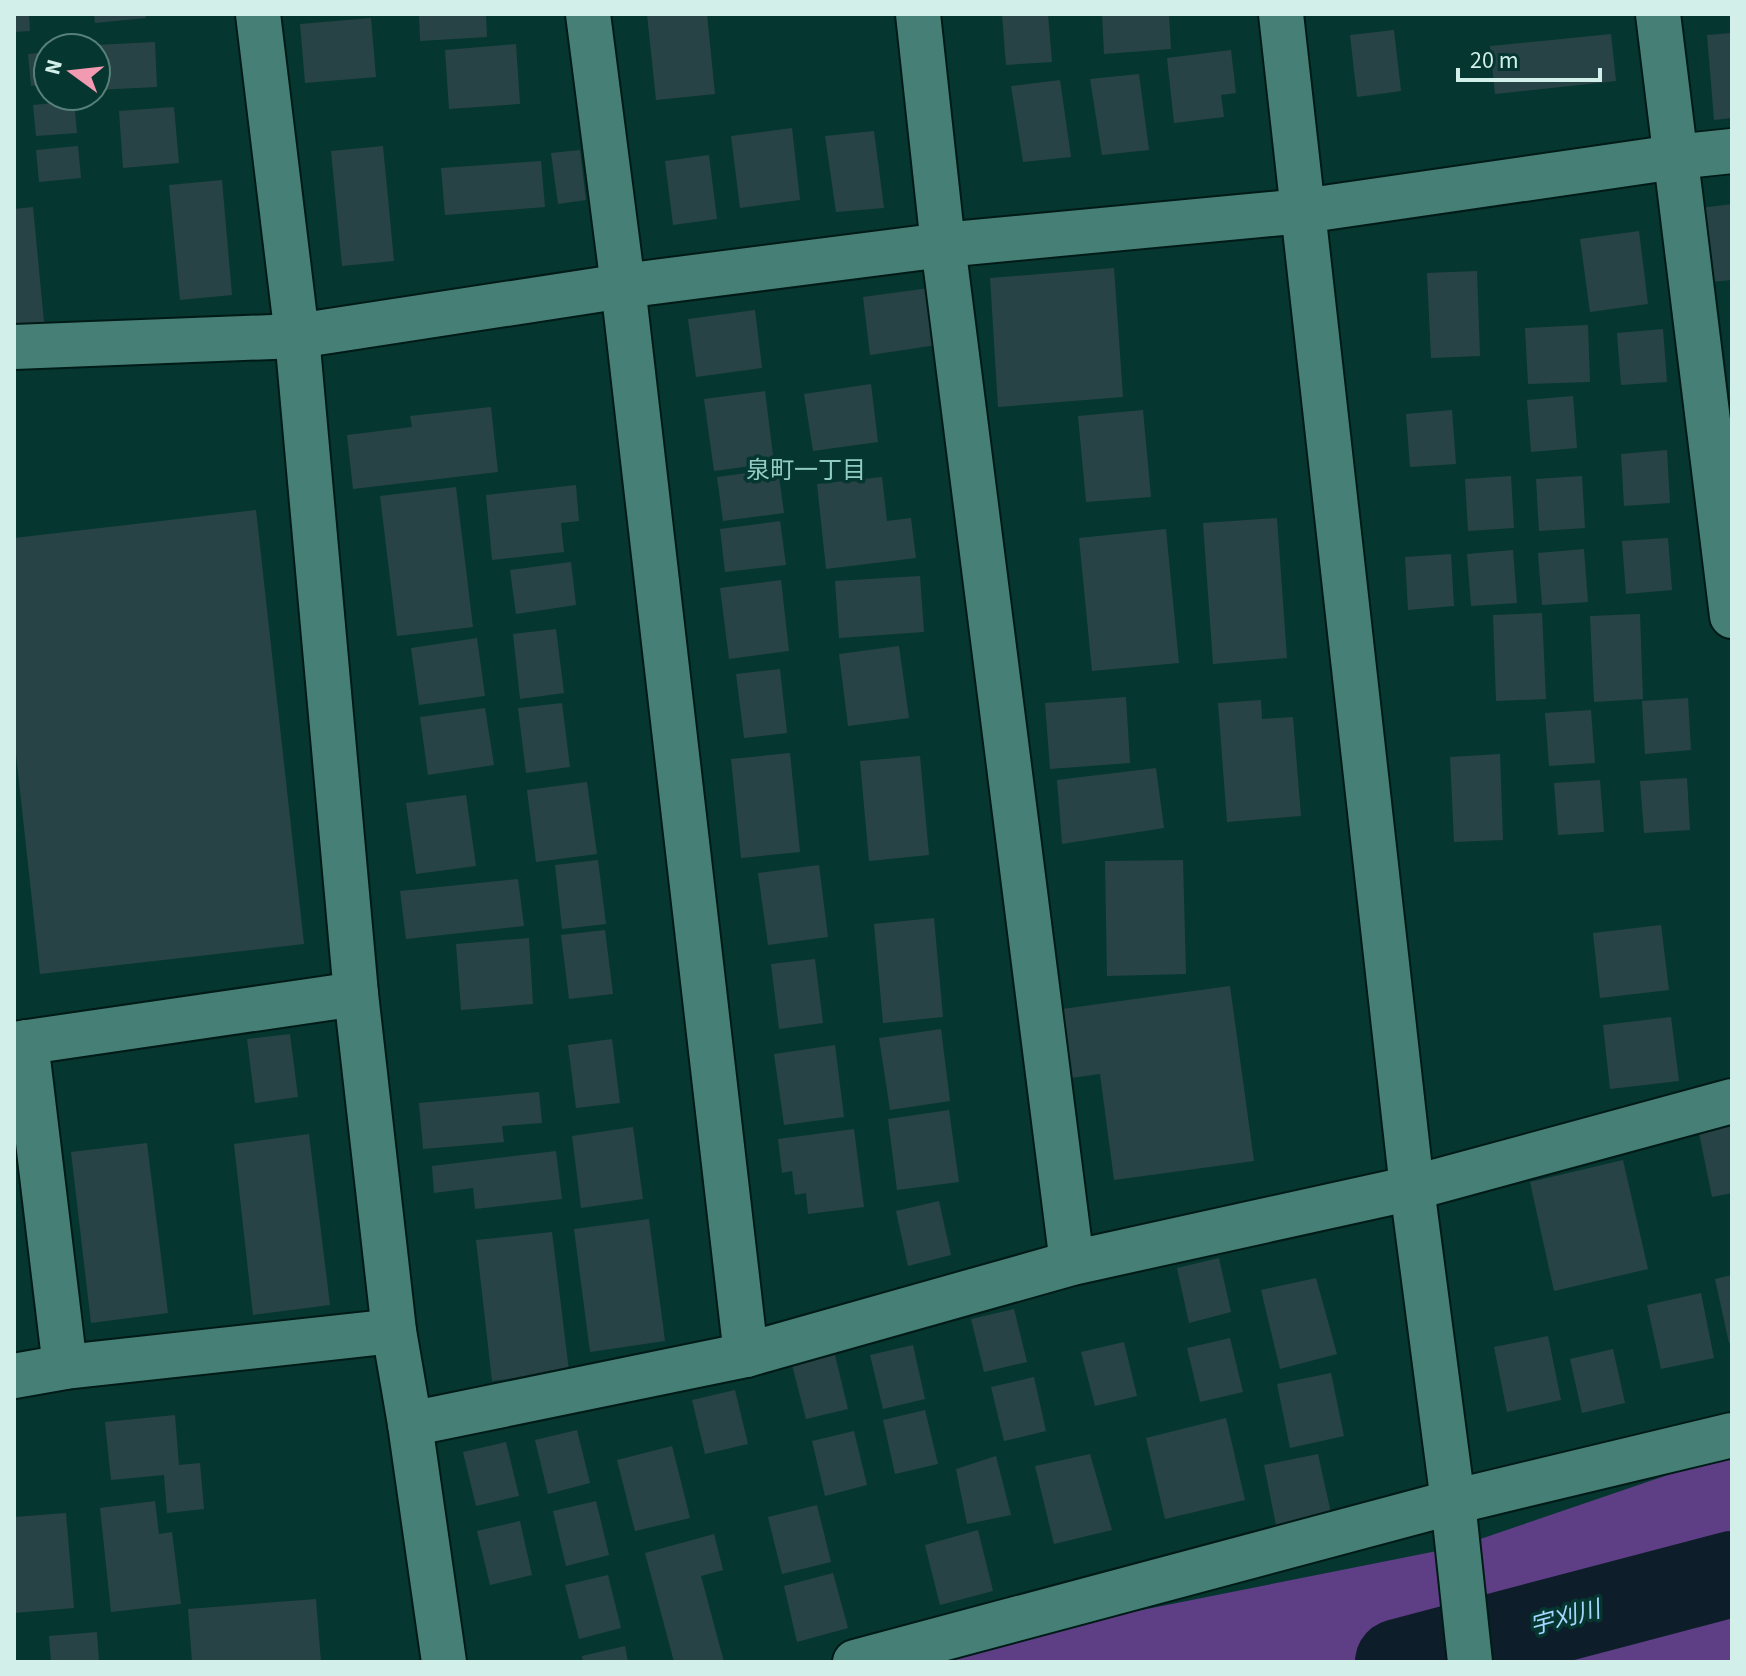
<svg xmlns="http://www.w3.org/2000/svg" width="1746" height="1676" viewBox="0 0 1746 1676" font-family="'Source Sans 3','Noto Sans JP',sans-serif">
<rect width="100%" height="100%" fill="#063630"/>
<!-- green -->
<polygon fill="#5e3e84" points="1732,1453 1732,1661 881,1662 1457,1547"/>
<g fill="none" stroke-linecap="round" stroke-linejoin="round">
<!-- river -->
<polyline stroke="#0d1d2a" stroke-width="86" points="1398,1662 1732,1574"/>
</g>
<!-- building -->
<g fill="#284345">
<polygon points="14,14 29,14 30,31 14,32"/>
<polygon points="94,14 145,14 146,18 95,23"/>
<polygon points="419,14 486,14 487,37 420,41"/>
<polygon points="647,14 707,14 715,94 656,100"/>
<polygon points="1002,14 1048,14 1052,62 1006,65"/>
<polygon points="1102,14 1169,14 1171,49 1104,54"/>
<polygon points="371,18 376,77 305,83 300,24"/>
<polygon points="1394,30 1401,91 1357,97 1350,35"/>
<polygon points="1732,33 1732,118 1714,120 1707,35"/>
<polygon points="1611,34 1616,81 1495,94 1490,46"/>
<polygon points="155,42 157,87 96,90 96,45"/>
<polygon points="516,44 520,104 449,109 445,50"/>
<polygon points="1231,50 1236,93 1221,95 1224,117 1174,123 1167,58"/>
<polygon points="48,52 48,84 31,86 28,54"/>
<polygon points="1139,74 1149,150 1102,155 1090,79"/>
<polygon points="1060,80 1071,157 1023,162 1011,86"/>
<polygon points="74,101 77,133 36,136 33,105"/>
<polygon points="174,107 179,163 123,168 119,111"/>
<polygon points="792,128 800,200 740,208 731,136"/>
<polygon points="874,131 884,208 836,212 825,136"/>
<polygon points="78,146 81,178 39,182 36,150"/>
<polygon points="383,146 394,261 342,266 331,151"/>
<polygon points="580,150 586,200 558,204 551,153"/>
<polygon points="709,155 717,219 673,225 665,161"/>
<polygon points="541,161 545,207 445,215 441,168"/>
<polygon points="222,180 232,295 180,300 169,185"/>
<polygon points="1732,204 1732,280 1710,282 1701,208"/>
<polygon points="33,207 44,322 14,325 14,209"/>
<polygon points="1639,231 1648,304 1590,312 1580,239"/>
<polygon points="1114,268 1123,397 998,407 990,278"/>
<polygon points="1477,271 1480,356 1431,358 1427,273"/>
<polygon points="929,288 937,345 870,355 863,297"/>
<polygon points="755,310 762,368 696,377 688,319"/>
<polygon points="1588,325 1590,382 1528,384 1525,328"/>
<polygon points="1663,329 1667,382 1621,385 1617,333"/>
<polygon points="871,384 878,442 813,451 804,394"/>
<polygon points="765,391 774,463 714,471 704,399"/>
<polygon points="1573,396 1577,448 1531,452 1527,400"/>
<polygon points="491,407 498,472 353,489 347,435 412,427 410,416"/>
<polygon points="1143,410 1151,497 1086,502 1078,416"/>
<polygon points="1452,410 1456,464 1410,467 1406,414"/>
<polygon points="1667,450 1670,503 1624,506 1621,454"/>
<polygon points="778,469 784,513 723,521 717,477"/>
<polygon points="1511,476 1514,528 1468,531 1465,479"/>
<polygon points="1582,476 1585,528 1539,531 1536,479"/>
<polygon points="882,477 887,521 911,518 916,558 826,569 817,484"/>
<polygon points="576,485 579,521 561,523 564,552 492,560 486,495"/>
<polygon points="456,487 473,627 397,636 380,496"/>
<polygon points="256,510 304,944 40,974 14,736 14,538"/>
<polygon points="1277,518 1287,658 1213,664 1203,523"/>
<polygon points="780,521 786,565 725,572 720,529"/>
<polygon points="1166,529 1179,663 1092,671 1079,538"/>
<polygon points="1668,538 1672,590 1626,594 1622,541"/>
<polygon points="1584,549 1588,602 1542,605 1538,553"/>
<polygon points="1513,550 1517,603 1471,606 1467,554"/>
<polygon points="1451,554 1454,606 1408,610 1405,557"/>
<polygon points="571,562 576,605 516,614 510,570"/>
<polygon points="920,576 924,632 839,638 835,581"/>
<polygon points="781,580 789,651 729,659 720,588"/>
<polygon points="1542,613 1546,699 1496,701 1493,615"/>
<polygon points="1640,614 1643,699 1594,702 1590,616"/>
<polygon points="556,629 564,693 520,699 513,634"/>
<polygon points="477,638 485,696 419,705 411,648"/>
<polygon points="899,646 909,718 848,726 839,654"/>
<polygon points="780,669 787,733 744,738 736,674"/>
<polygon points="1126,697 1130,763 1050,769 1045,703"/>
<polygon points="1688,698 1691,750 1645,754 1642,701"/>
<polygon points="1261,700 1262,719 1293,717 1301,816 1227,822 1218,703"/>
<polygon points="562,703 570,767 526,773 518,708"/>
<polygon points="485,708 494,765 428,775 420,717"/>
<polygon points="1591,710 1595,763 1549,766 1545,713"/>
<polygon points="790,753 800,852 741,858 731,759"/>
<polygon points="1500,754 1503,840 1454,842 1450,757"/>
<polygon points="920,756 929,855 869,861 860,761"/>
<polygon points="1156,768 1164,828 1062,844 1057,780"/>
<polygon points="1687,778 1690,830 1644,833 1640,781"/>
<polygon points="1600,780 1604,832 1558,835 1554,783"/>
<polygon points="587,782 597,854 536,862 527,790"/>
<polygon points="466,795 476,866 416,874 406,803"/>
<polygon points="598,860 606,924 562,929 555,865"/>
<polygon points="1183,860 1186,974 1107,976 1105,861"/>
<polygon points="819,865 828,937 768,945 758,873"/>
<polygon points="518,879 524,926 406,939 400,891"/>
<polygon points="934,918 943,1017 883,1023 874,924"/>
<polygon points="1661,925 1669,990 1600,998 1593,933"/>
<polygon points="605,930 613,994 569,999 561,935"/>
<polygon points="529,938 533,1004 461,1010 456,944"/>
<polygon points="815,959 823,1023 779,1029 771,964"/>
<polygon points="1230,986 1254,1161 1114,1180 1100,1074 1071,1078 1062,1009"/>
<polygon points="1671,1017 1679,1081 1610,1089 1603,1025"/>
<polygon points="941,1029 950,1101 890,1110 879,1038"/>
<polygon points="290,1034 298,1097 255,1103 247,1039"/>
<polygon points="612,1039 620,1103 576,1108 568,1045"/>
<polygon points="835,1045 844,1117 784,1125 774,1054"/>
<polygon points="539,1092 542,1123 502,1126 504,1142 423,1149 419,1103"/>
<polygon points="949,1110 959,1182 897,1190 888,1119"/>
<polygon points="1732,1126 1732,1193 1712,1197 1699,1133"/>
<polygon points="633,1127 643,1199 581,1208 572,1136"/>
<polygon points="854,1129 864,1207 808,1214 806,1193 795,1195 792,1171 782,1173 778,1139"/>
<polygon points="309,1134 330,1305 253,1315 234,1144"/>
<polygon points="147,1143 168,1313 91,1323 71,1152"/>
<polygon points="556,1151 562,1199 475,1209 473,1188 434,1193 432,1166"/>
<polygon points="1623,1160 1648,1269 1554,1291 1530,1182"/>
<polygon points="939,1201 951,1255 908,1266 896,1211"/>
<polygon points="649,1219 665,1341 590,1352 574,1229"/>
<polygon points="552,1232 569,1371 492,1381 476,1240"/>
<polygon points="1219,1258 1231,1312 1189,1323 1177,1268"/>
<polygon points="1732,1275 1732,1343 1729,1343 1715,1279"/>
<polygon points="1316,1278 1337,1354 1280,1369 1261,1290"/>
<polygon points="1701,1293 1714,1358 1661,1369 1647,1305"/>
<polygon points="1014,1309 1027,1362 984,1372 971,1319"/>
<polygon points="1548,1336 1561,1400 1507,1412 1494,1347"/>
<polygon points="1230,1338 1243,1392 1200,1402 1187,1348"/>
<polygon points="1124,1342 1137,1396 1095,1406 1081,1352"/>
<polygon points="913,1345 925,1399 883,1409 870,1355"/>
<polygon points="1613,1349 1625,1403 1582,1413 1570,1359"/>
<polygon points="835,1355 848,1409 806,1419 792,1365"/>
<polygon points="1331,1373 1344,1436 1290,1448 1277,1384"/>
<polygon points="1034,1377 1046,1431 1004,1441 991,1387"/>
<polygon points="735,1390 748,1444 705,1454 692,1400"/>
<polygon points="925,1410 938,1464 895,1474 883,1420"/>
<polygon points="175,1415 179,1465 200,1463 204,1509 167,1513 164,1475 111,1480 105,1422"/>
<polygon points="1226,1418 1245,1500 1165,1519 1146,1438"/>
<polygon points="577,1430 590,1483 548,1494 535,1440"/>
<polygon points="854,1431 867,1485 825,1496 812,1441"/>
<polygon points="506,1442 519,1496 476,1506 463,1452"/>
<polygon points="672,1446 690,1518 635,1531 617,1460"/>
<polygon points="1090,1454 1112,1530 1054,1544 1035,1466"/>
<polygon points="1318,1454 1332,1518 1277,1530 1264,1465"/>
<polygon points="996,1456 1011,1515 967,1524 956,1469"/>
<polygon points="155,1501 159,1534 172,1532 181,1604 111,1612 100,1508"/>
<polygon points="596,1501 609,1555 566,1566 553,1511"/>
<polygon points="817,1505 831,1562 782,1574 768,1517"/>
<polygon points="66,1513 74,1608 14,1613 14,1517"/>
<polygon points="520,1521 532,1575 490,1585 477,1531"/>
<polygon points="978,1530 993,1591 940,1605 925,1545"/>
<polygon points="714,1534 723,1570 701,1576 724,1662 674,1662 645,1553"/>
<polygon points="833,1573 848,1628 797,1642 784,1586"/>
<polygon points="608,1575 621,1628 579,1639 565,1585"/>
<polygon points="316,1599 321,1662 192,1662 188,1609"/>
<polygon points="97,1632 99,1662 51,1662 49,1636"/>
<polygon points="625,1646 628,1662 583,1662 582,1656"/>
</g>
<g fill="none" stroke-linecap="round" stroke-linejoin="round">
<defs>
<g id="minor">
<polyline points="258,14 297,336 356,994 394,1331 410,1424 444,1662"/>
<polyline points="588,14 623,286 746,1355"/>
<polyline points="918,14 943,245 1072,1263"/>
<polyline points="1658,14 1732,616"/>
<polyline points="14,347 297,336 623,286"/>
<polyline points="26,1042 65,1367"/>
<polyline points="14,1044 356,994"/>
<polyline points="14,1376 65,1367 394,1331"/>
<polyline points="410,1424 746,1355 1072,1263 1412,1188 1732,1101"/>
<polyline points="855,1662 1453,1502 1732,1435"/>
</g>
<g id="tertiary">
<polyline points="1281,14 1412,1188 1453,1502 1470,1662"/>
<polyline points="623,286 943,245 1303,211 1675,157 1732,151"/>
</g>
</defs>
<!-- minor casing -->
<use href="#minor" stroke="#001b17" stroke-width="48"/>
<!-- tertiary casing -->
<use href="#tertiary" stroke="#001b17" stroke-width="48"/>
<!-- minor -->
<use href="#minor" stroke="#467f76" stroke-width="44"/>
<!-- tertiary -->
<use href="#tertiary" stroke="#467f76" stroke-width="44"/>
</g>
<g text-anchor="middle" dominant-baseline="central" stroke-width="7" stroke-linejoin="round" paint-order="stroke">
<!-- neighbourhood labels -->
<g font-size="24" fill="#92cdc3" stroke="#063630">
<text x="806" y="470">泉町一丁目</text>
</g>
<!-- water labels -->
<g font-size="24" font-style="italic" fill="#a4d6fe" stroke="#063630">
<text transform="translate(1565 1618) rotate(-15)">宇刈川</text>
</g>
</g>
<!-- border -->
<rect width="1746" height="1676" fill="none" stroke="#d2efe9" stroke-width="32"/>
<!-- north arrow -->
<g transform="translate(72 72) rotate(285)"><circle r="38" fill="#063630" stroke="#58807a" stroke-width="2"/>
<path d="M0-6L14 30L0 20L-14 30Z" fill="#f19ab1"/>
<text y="-12" font-size="22" font-weight="bold" text-anchor="middle" fill="#d2efe9">N</text>
</g>
<!-- scale -->
<path d="M1458 68v12h142v-12" fill="none" stroke="#d2efe9" stroke-width="4"/>
<text x="1470" y="68" font-size="24" fill="#d2efe9" stroke="#063630" stroke-width="6" paint-order="stroke">20 m</text>
</svg>
